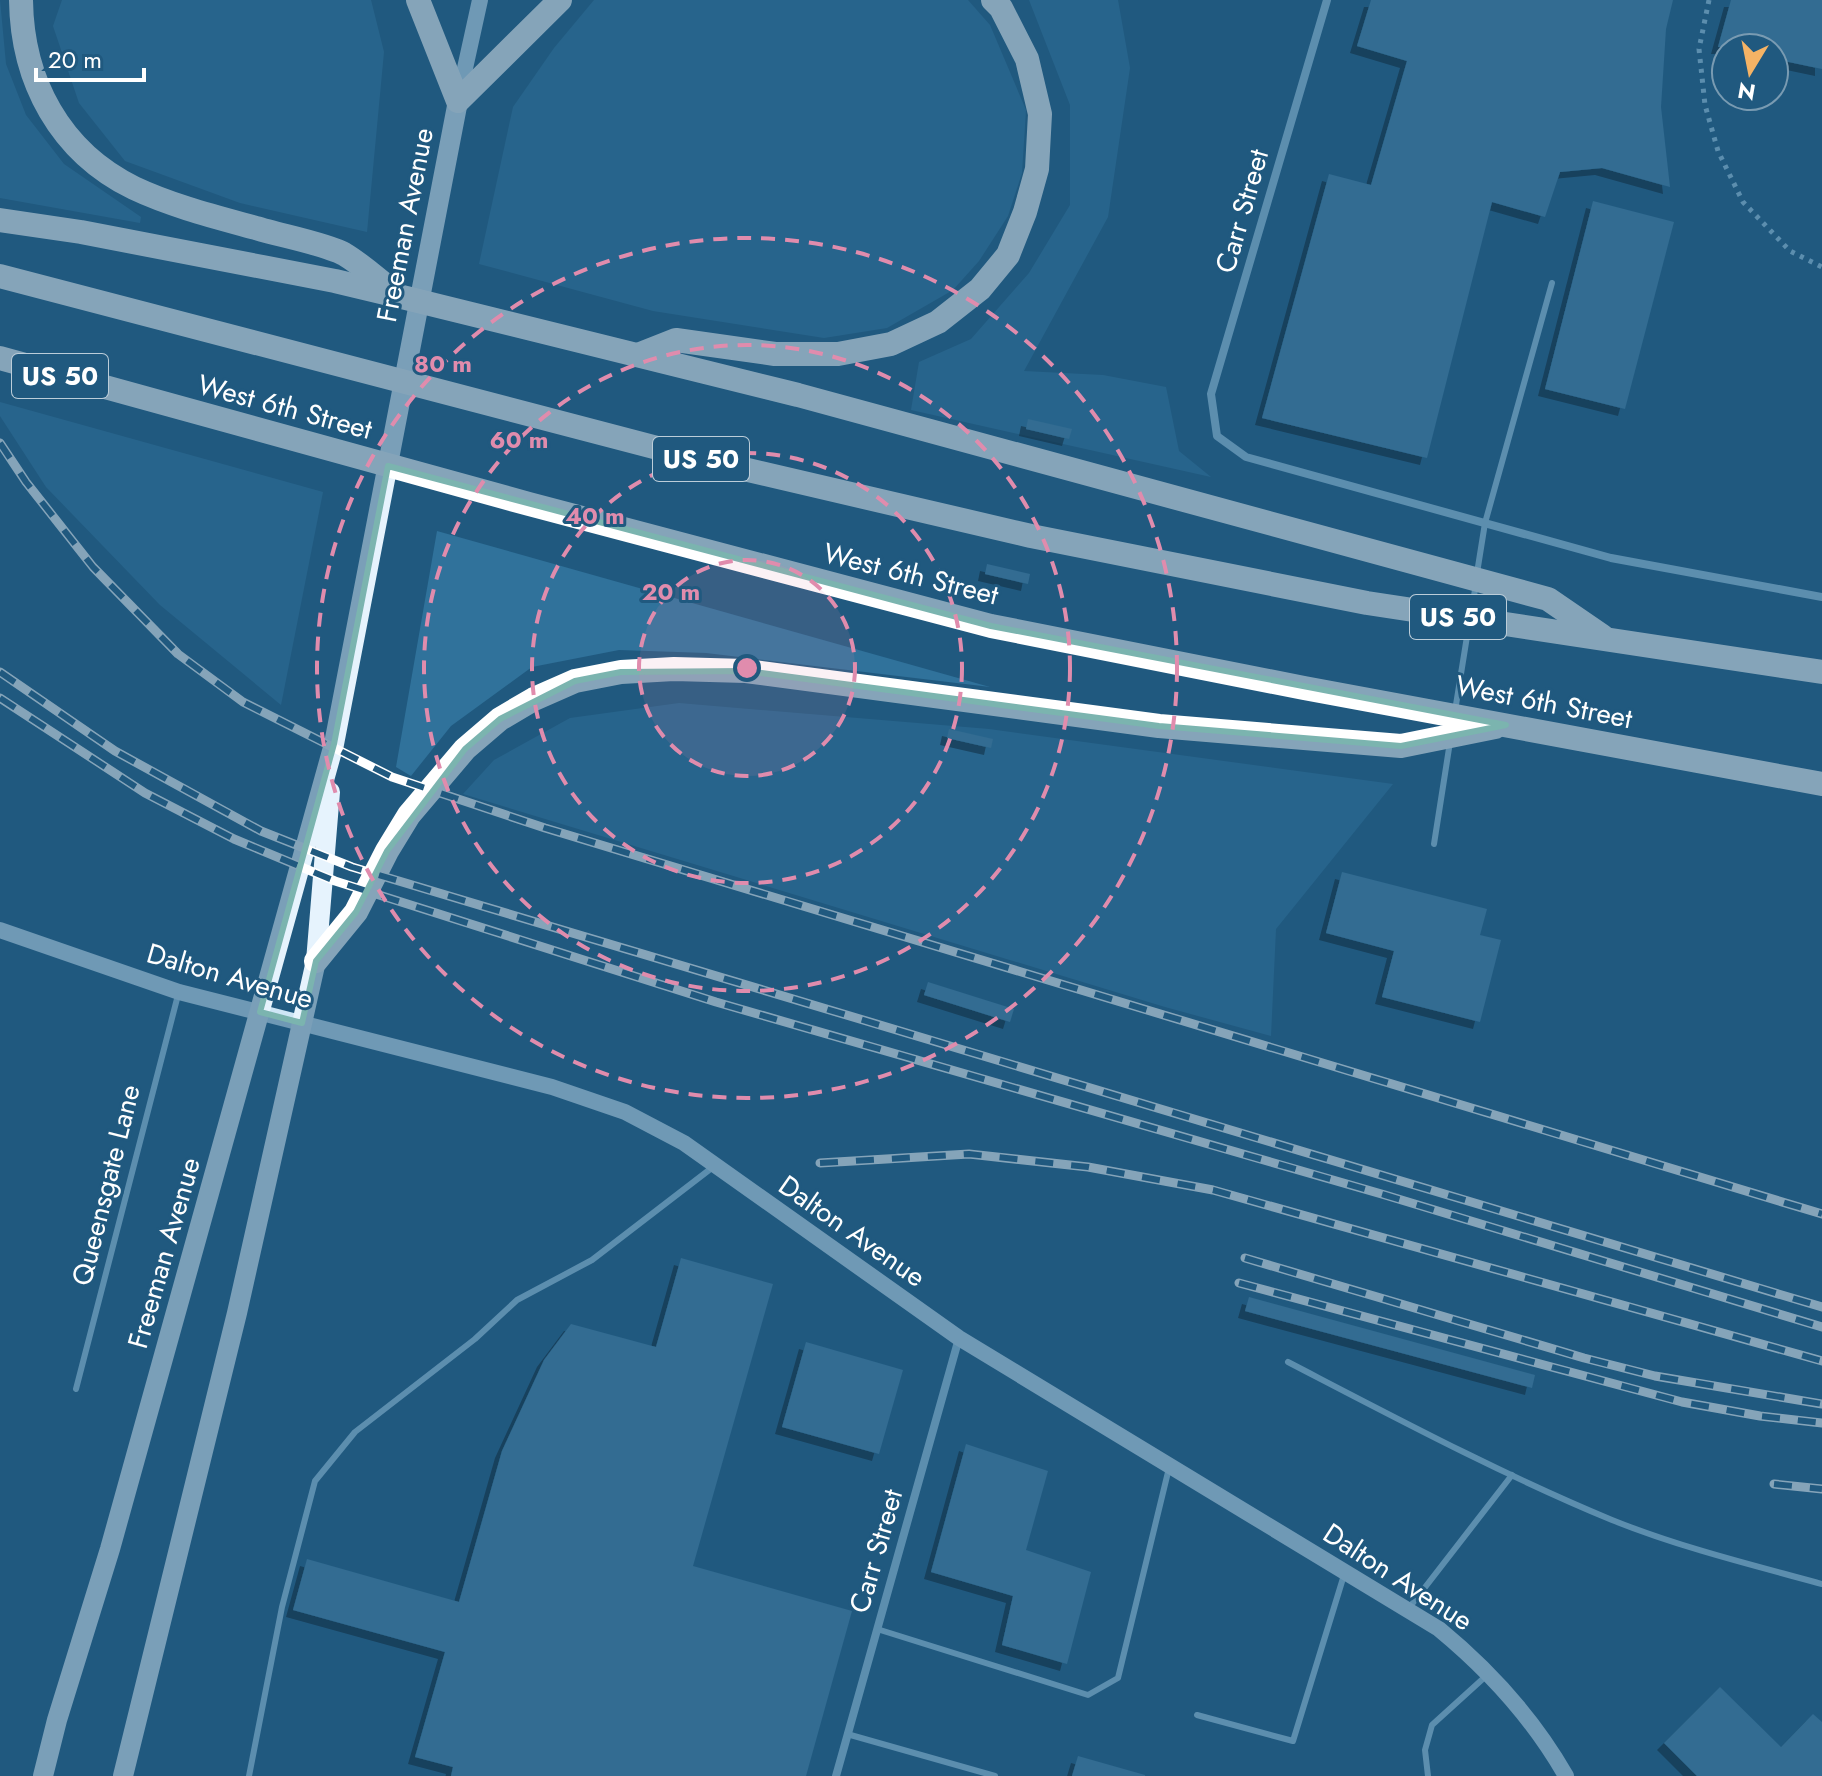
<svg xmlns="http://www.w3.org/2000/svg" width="1822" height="1776" viewBox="0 0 1822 1776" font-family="Jost,sans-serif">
<defs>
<filter id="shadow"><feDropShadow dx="-7" dy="7" stdDeviation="0" flood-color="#0009"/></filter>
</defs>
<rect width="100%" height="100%" fill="#20597f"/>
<!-- green -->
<g fill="#30729b">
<polygon points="0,0 6,64 26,115 64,164 141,217 140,223 0,198"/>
<polygon points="62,0 371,0 384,52 367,232 240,203 125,161 79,103 53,26"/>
<polygon points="594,0 968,0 990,25 1026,110 1022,173 1008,216 979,261 953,290 887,328 824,338 653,311 479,264 513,107 554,48"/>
<polygon points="1029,0 1118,0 1130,68 1108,217 1024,371 1103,375 1166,387 1179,451 1211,477 911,410 919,362 971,339 1029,273 1070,205 1070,105"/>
<polygon points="0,402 323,492 281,705 160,605 46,487 0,416"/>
<polygon points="437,531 990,687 706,653 619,650 532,667 451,726 411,776 396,767"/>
<polygon points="679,703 989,729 1393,784 1276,929 1271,1036 1165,1007 463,794 494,760 570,718"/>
</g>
<!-- building -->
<g fill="#4883a8" filter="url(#shadow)">
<polygon points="1371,0 1673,0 1666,29 1661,107 1670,187 1602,168 1560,172 1545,217 1492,202 1427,458 1262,418 1329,174 1371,185 1407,61 1357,46"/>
<polygon points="1731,0 1822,0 1822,69 1774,59 1774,48 1718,47"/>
<polygon points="1593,201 1674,222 1625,409 1545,389"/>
<polygon points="1028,419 1072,429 1069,439 1026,429"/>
<polygon points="987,564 1030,574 1028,584 985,574"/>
<polygon points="949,729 993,739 991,748 947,738"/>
<polygon points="1342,872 1487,909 1480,935 1501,940 1480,1022 1382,997 1394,951 1326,933"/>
<polygon points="928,982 1014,1009 1010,1022 924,995"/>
<polygon points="681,1258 773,1284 693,1566 852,1611 806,1776 451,1776 453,1767 415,1757 445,1652 293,1610 307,1559 459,1602 502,1451 544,1360 571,1324 656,1347"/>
<polygon points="1249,1297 1535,1375 1532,1388 1245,1311"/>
<polygon points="806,1342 903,1370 879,1454 782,1427"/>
<polygon points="966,1444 1048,1471 1026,1550 1091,1572 1067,1664 1002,1645 1013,1596 931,1572"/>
<polygon points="1720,1687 1781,1747 1813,1714 1822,1722 1822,1776 1697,1776 1664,1743"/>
<polygon points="1078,1756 1145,1775 1145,1776 1072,1776"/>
</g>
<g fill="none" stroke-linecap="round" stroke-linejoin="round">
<!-- path -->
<polyline stroke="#a4cee7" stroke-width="5" stroke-dasharray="4 6" stroke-linecap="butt" points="1709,0 1699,49 1705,105 1718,151 1743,202 1790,251 1822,267"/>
<!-- service -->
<g stroke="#a4cee7" stroke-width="6">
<polyline points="1477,573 1485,523 1552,283"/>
<polyline points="1471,613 1476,584"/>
<polyline points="1455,711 1469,624"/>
<polyline points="1434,844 1450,742"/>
<path d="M1288 1362C1394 1417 1501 1474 1612 1520 1679 1547 1752 1565 1822 1584"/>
<polyline points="76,1389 178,995"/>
<polyline points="1409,1608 1512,1475"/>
<polyline points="877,1629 1088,1695 1118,1678 1169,1468"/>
<polyline points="1197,1715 1293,1741 1344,1575"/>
<polyline points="847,1734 995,1776"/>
<polyline points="249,1776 282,1607 315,1481 355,1432 475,1339 517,1300 592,1260 713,1167"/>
<polyline points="1428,1776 1425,1750 1432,1725 1486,1676"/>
</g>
<!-- minor -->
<g stroke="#a4cee7" stroke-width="8">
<polyline points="1327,0 1211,394 1217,436 1246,457 1611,558 1822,597"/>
<polyline points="836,1776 959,1338"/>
</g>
<!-- secondary -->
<g stroke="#cee6f6" stroke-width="16">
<polyline points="458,100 480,0"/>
<path d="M0 930 179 992 552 1087 625 1112 684 1143 959 1338 1439 1629C1490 1671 1533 1718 1566 1776"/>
</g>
<!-- primary -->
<g stroke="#e6f3fd" stroke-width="20">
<polyline points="43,1776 57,1720 110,1549 334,744 458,101"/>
<polyline points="123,1776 237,1313 316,961 330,792"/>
</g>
<!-- motorway -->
<g stroke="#fff" stroke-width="24">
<path d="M21 0C22 81 60 152 134 188 172 206 216 217 256 228 278 235 326 244 344 254 361 264 377 279 393 291"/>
<polyline points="418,0 458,101 560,0"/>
<polyline points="0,220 81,232 335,281 402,297 798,395 1548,599 1602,636"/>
<polyline points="0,276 688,456 1031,536 1367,603 1822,672"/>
<polyline points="638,355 676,340 775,354 838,354 891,344 938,322 980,289 1008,255 1025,212 1037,169 1040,114 1027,59 1001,8 993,0"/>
<polyline points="0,358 529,504 991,626 1304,688 1822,784"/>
<polyline points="316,961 356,912 387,851 409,815 465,749 500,719 534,699 575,681 621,672 674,669 746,671 1159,726 1401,746 1495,727"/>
</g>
<defs>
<g id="rail">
<polyline points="0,443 26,482 93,567 178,654 243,702 392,777 545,828 1822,1214"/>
<polyline points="0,672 115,751 261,831 352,867 1822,1307"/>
<polyline points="0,698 145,793 234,839 335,881 716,1002 1385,1195 1822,1327"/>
<polyline points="820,1163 969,1154 1088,1167 1213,1190 1822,1361"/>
<polyline points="1245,1258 1584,1358 1655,1376 1822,1404"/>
<polyline points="1239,1283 1682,1402 1760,1416 1822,1423"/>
<polyline points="1774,1484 1822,1489"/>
</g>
</defs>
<!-- rail casing -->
<use href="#rail" stroke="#fff" stroke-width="9"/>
<!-- rail -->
<use href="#rail" stroke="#20597f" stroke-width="6" stroke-dasharray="18" stroke-linecap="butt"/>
</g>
<!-- marked area -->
<path d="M0 0H1822V1776H0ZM388 466 991 626 1506 725 1401 746 1159 726 746 671 621 672 575 681 500 719 465 749 387 851 356 912 316 961 302 1023 260 1012 334 744Z" fill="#20597f" fill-opacity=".55" fill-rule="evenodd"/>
<path fill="none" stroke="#7bb4af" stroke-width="6" stroke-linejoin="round" d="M388 466 991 626 1506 725 1401 746 1159 726 746 671 621 672 575 681 500 719 465 749 387 851 356 912 316 961 302 1023 260 1012 334 744Z"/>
<!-- distance rings -->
<circle cx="747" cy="668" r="108" fill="#e08cad" fill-opacity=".12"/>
<g fill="none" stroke="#e08cad" stroke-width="4" stroke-dasharray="14 10">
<circle cx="747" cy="668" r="108"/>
<circle cx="747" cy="668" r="215"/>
<circle cx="747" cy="668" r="323"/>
<circle cx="747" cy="668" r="430"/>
</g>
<g text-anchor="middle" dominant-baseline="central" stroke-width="6" stroke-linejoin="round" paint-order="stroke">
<!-- shield labels -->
<g fill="#20597f" stroke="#bccdd9" stroke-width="2">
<rect x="12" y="354" width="96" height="44" rx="6"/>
<rect x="653" y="437" width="96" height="44" rx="6"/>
<rect x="1410" y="595" width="96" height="44" rx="6"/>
</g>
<g font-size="26" font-weight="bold" fill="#fff">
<text x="60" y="376">US 50</text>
<text x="701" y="459">US 50</text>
<text x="1458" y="617">US 50</text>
</g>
<!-- street labels -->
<g font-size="28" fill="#fff" stroke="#20597f">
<text transform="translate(1242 211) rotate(-74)">Carr Street</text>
<text transform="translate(405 225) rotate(-79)">Freeman Avenue</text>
<text transform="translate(285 407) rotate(15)">West 6th Street</text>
<text transform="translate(911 574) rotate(14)">West 6th Street</text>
<text transform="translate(1544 702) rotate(11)">West 6th Street</text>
<text transform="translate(230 976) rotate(16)">Dalton Avenue</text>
<text transform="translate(106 1185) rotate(-76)">Queensgate Lane</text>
<text transform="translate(852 1231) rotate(35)">Dalton Avenue</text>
<text transform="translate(164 1253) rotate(-74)">Freeman Avenue</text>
<text transform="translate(876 1551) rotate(-74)">Carr Street</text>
<text transform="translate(1398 1577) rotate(33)">Dalton Avenue</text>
</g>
</g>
<circle cx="747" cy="668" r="12" fill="#e08cad" stroke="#20597f" stroke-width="4"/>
<g font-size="24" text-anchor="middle" font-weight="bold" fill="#e08cad" stroke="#20597f" stroke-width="6" stroke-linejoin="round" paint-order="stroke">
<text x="443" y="372">80 m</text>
<text x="519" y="448">60 m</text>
<text x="595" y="524">40 m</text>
<text x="671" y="600">20 m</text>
</g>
<!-- north arrow -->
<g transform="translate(1750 72) rotate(190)"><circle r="38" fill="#20597f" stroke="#799bb2" stroke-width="2"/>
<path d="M0-6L14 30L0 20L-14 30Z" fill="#f5b365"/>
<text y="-12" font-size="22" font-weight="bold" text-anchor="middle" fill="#ffffff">N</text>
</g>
<!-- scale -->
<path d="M36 68v12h108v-12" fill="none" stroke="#ffffff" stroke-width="4"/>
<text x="48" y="68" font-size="24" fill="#ffffff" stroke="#20597f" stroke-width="6" paint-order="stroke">20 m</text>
</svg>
